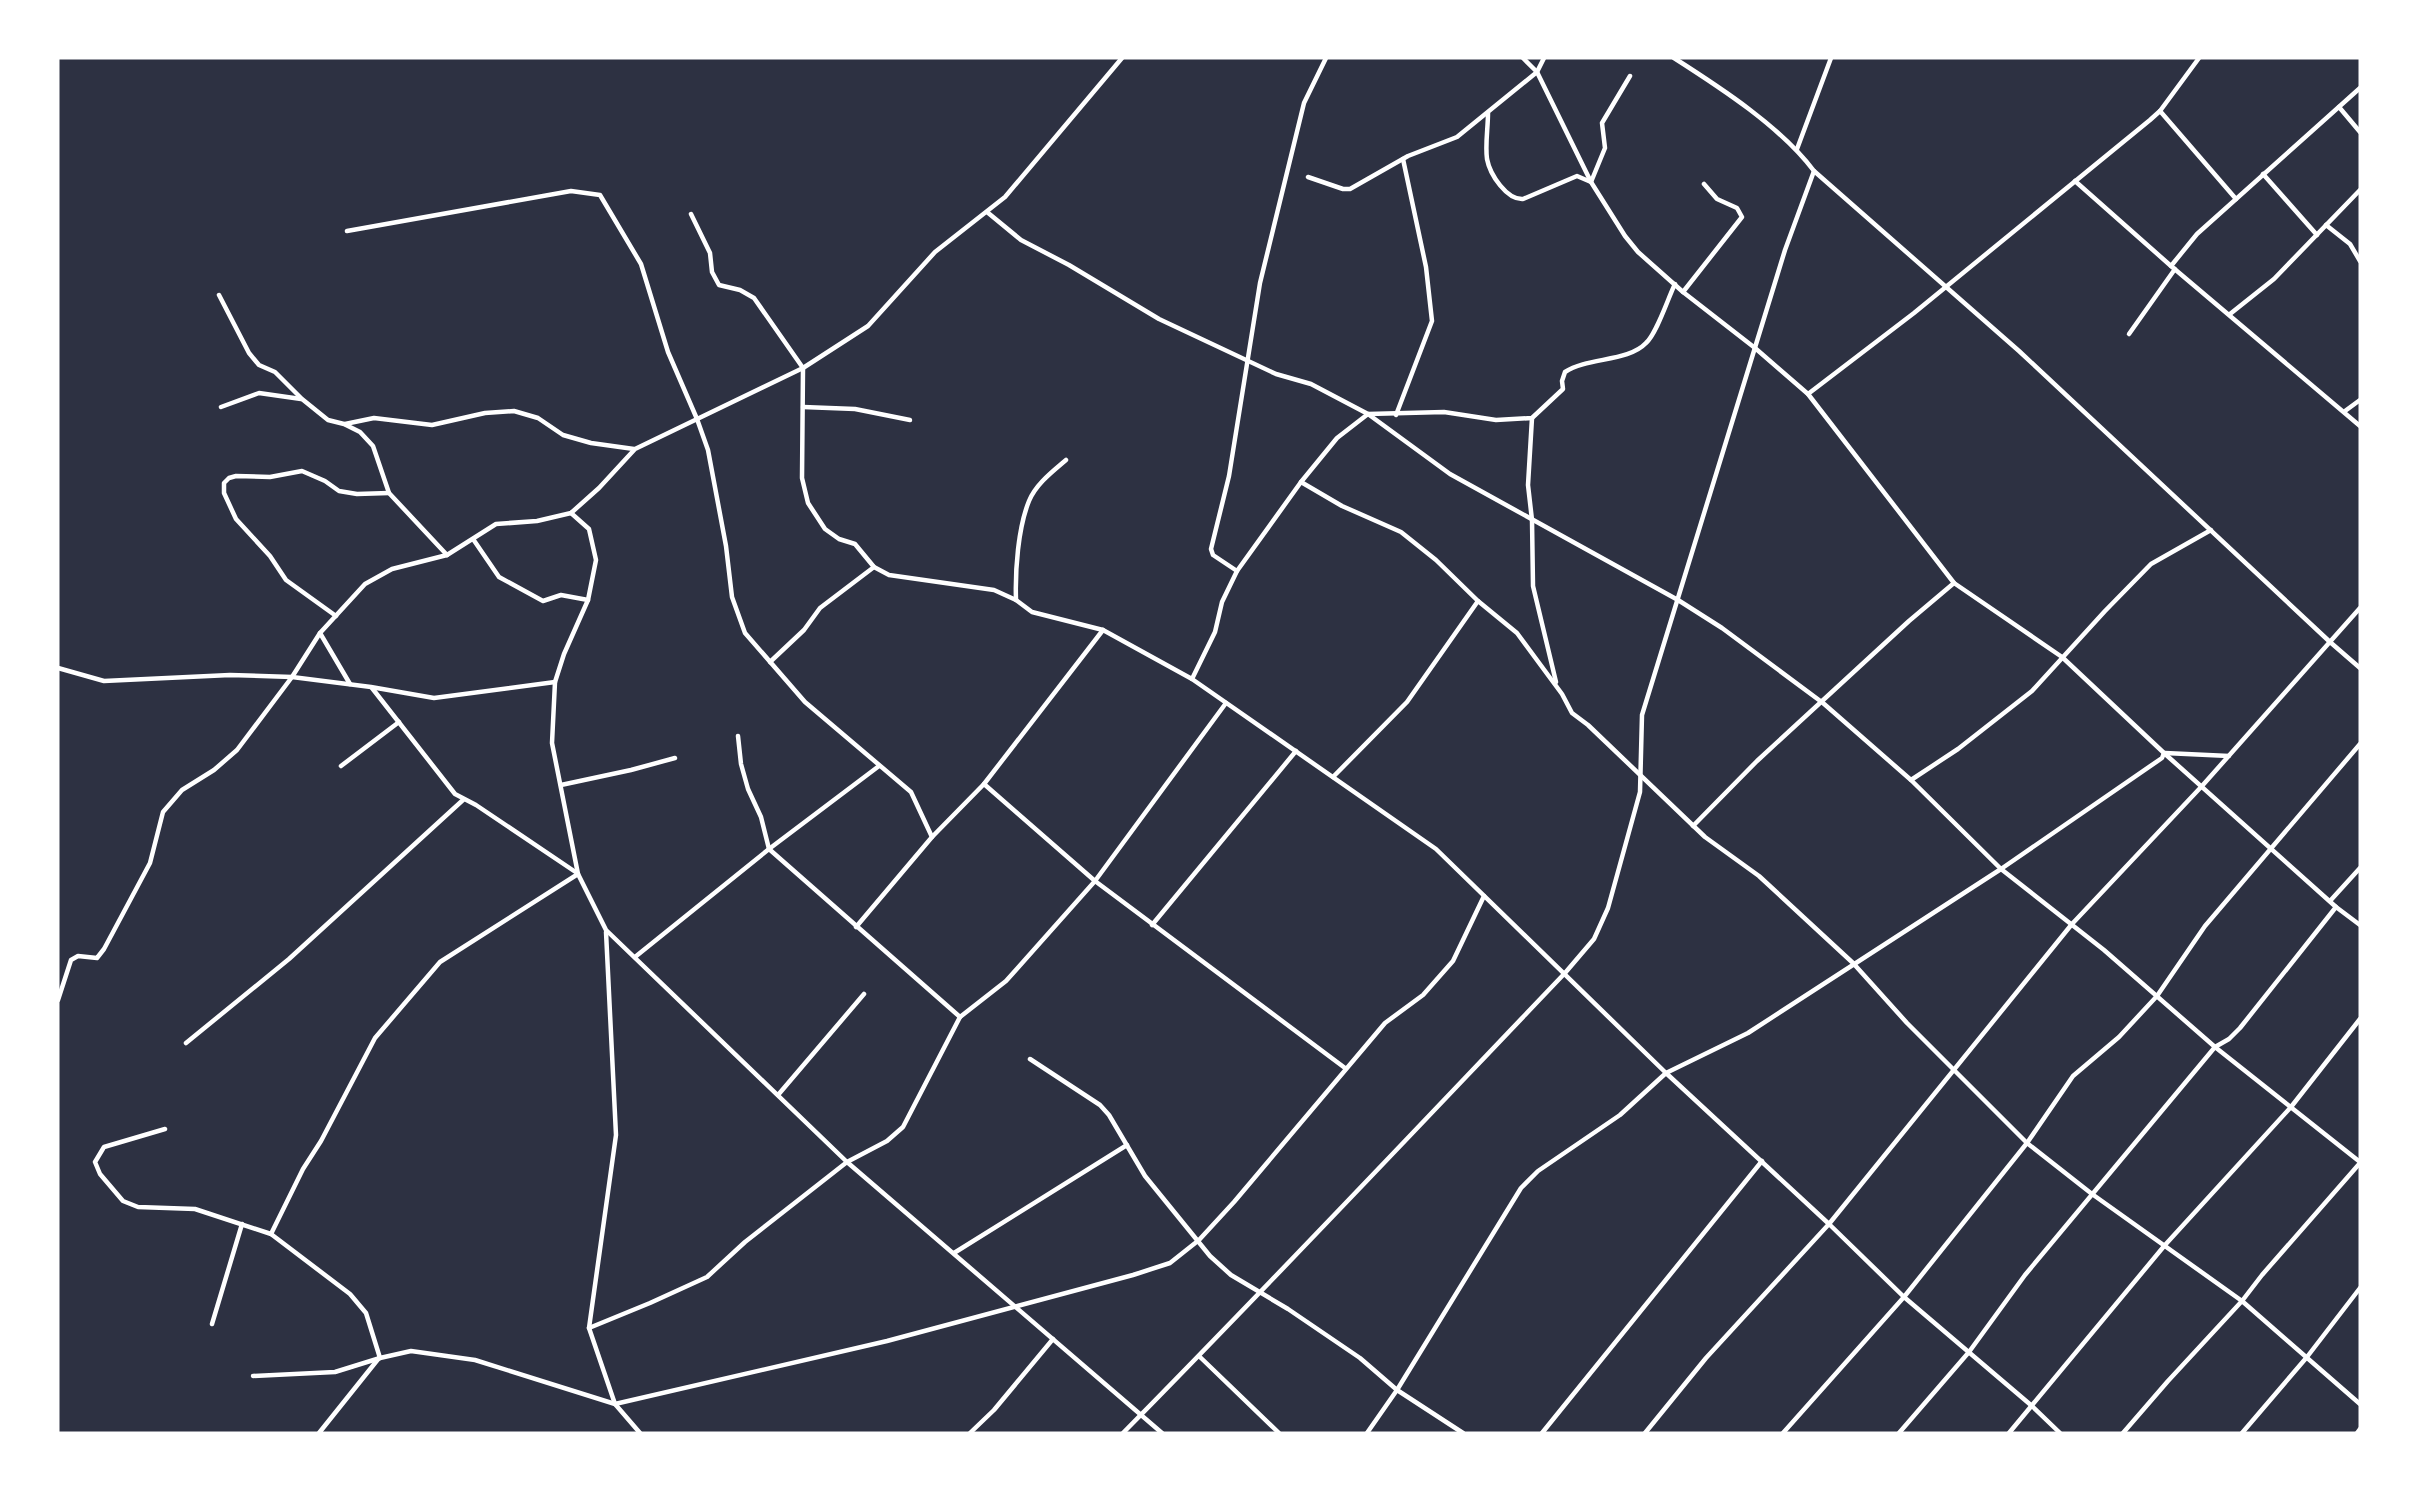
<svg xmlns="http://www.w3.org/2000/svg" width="2418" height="1491" viewBox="0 0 2418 1491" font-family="'Fira Sans Condensed',sans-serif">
<rect width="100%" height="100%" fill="#2d3142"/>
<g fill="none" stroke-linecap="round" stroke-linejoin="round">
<!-- minor -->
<g stroke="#fff" stroke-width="4.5">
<polyline points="1523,58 1537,72 1591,182 1625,236 1638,252 1683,292 1755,348 1808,394 1954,583 2062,657 2164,753 2336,907 2360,925"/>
<path d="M1674 58C1721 88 1781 127 1814 171L2019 351 2330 642 2360 668"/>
<polyline points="2339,107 2360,132"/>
<polyline points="2160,111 2236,199"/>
<path d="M1488 113C1488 128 1485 145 1487 159 1490 175 1507 200 1523 199L1577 176 1591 182 1605 148 1602 123 1630 76"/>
<polyline points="1797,149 1831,58"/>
<polyline points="2263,174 2317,235"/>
<polyline points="1308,177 1343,189 1350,189 1408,156 1457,137 1537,72 1544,58"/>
<polyline points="2075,181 2171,266 2360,426"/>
<polyline points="987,212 1021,240 1069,265 1159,319 1276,374 1311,384 1368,414 1450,474 1678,600 1722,628 1823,703 1911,780 2001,869 2104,950 2215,1047 2360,1162"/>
<polyline points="691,214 710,253 712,272 719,285 740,290 754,298 803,368 802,478 808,503 825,529 839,539 855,544 874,567 889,575 994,590 1016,600 1032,612 1103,630 1192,679 1436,849 1666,1073 1829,1224 1904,1297 2032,1406 2060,1433"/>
<polyline points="2326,225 2350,244 2360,261"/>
<polyline points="347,231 571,191 600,195 641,264 668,352 697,419 708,450 726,546 732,597 745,633 805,702 911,792 932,837"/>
<polyline points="2171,266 2197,234 2360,88"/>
<polyline points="1683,292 1742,217 1737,208 1717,199 1704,184"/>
<polyline points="219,295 249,353 259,365 275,372 302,399 328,420 344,424 360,432 373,446 389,493 447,555"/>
<polyline points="2230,314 2274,279 2360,190"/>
<polyline points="2129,334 2175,269"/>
<polyline points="1808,394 1914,313 2150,120 2160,111 2199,58"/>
<polyline points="221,407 259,393 301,399"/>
<polyline points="803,407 855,409 910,420"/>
<polyline points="2345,411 2360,400"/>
<polyline points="1396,415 1432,321 1426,267 1403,159"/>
<polyline points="1532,418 1528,485 1532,520 1533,586 1556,682"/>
<polyline points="345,424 374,418 432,425 485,413 514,411 538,418 563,435 591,443 634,449"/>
<polyline points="1301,482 1342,506 1401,532 1436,560 1478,601 1517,633 1562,694 1572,713 1588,725 1705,837 1759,876 1853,963 1907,1023 2027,1143 2092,1194 2242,1301 2360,1404"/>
<polyline points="571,513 589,529 596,560 588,600 564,654 555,682 552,743 578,874 606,930 847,1162 1162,1433"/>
<polyline points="473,539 499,577 543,601 561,595 588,600"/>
<polyline points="1237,571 1213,555 1211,549 1229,476 1260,283 1304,103 1326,58"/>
<path d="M1016 600C1015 571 1018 528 1029 501 1036 484 1052 472 1066 460"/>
<polyline points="336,616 286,580 270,556 236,519 224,493 224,483 229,478 236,476 270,477 302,471 325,481 339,491 357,494 389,493"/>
<polyline points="320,633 350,684"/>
<polyline points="770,662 804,630 820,608 874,567"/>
<polyline points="58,668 104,681 230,675 292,677 371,687 434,698 555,682"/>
<path d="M1192 679 1215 632 1222 602 1237 571 1301 482 1337 438 1368 414 1444 412 1496 420 1532 418 1563 389 1562 381 1565 372C1588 357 1628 362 1646 343 1657 333 1668 298 1675 284"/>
<polyline points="372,688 455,794 476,805 577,873"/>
<polyline points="738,736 741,764 748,789 761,817 769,849 960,1017"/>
<polyline points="2165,753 2229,756"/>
<polyline points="341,766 399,722"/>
<polyline points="1333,777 1407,702 1478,601"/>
<polyline points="1911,780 1958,749 2032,691 2105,611 2151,564 2211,530"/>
<polyline points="984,784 1095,881 1345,1068"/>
<polyline points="561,785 631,770 675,758"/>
<polyline points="1693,826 1757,761 1909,621 1954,583"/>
<polyline points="2330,901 2360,868"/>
<polyline points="1152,925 1296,751"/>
<polyline points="856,927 932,837 984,784 1103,630"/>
<polyline points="606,932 616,1135 589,1328 615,1404 640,1433"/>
<polyline points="635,957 769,849 879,766"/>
<polyline points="58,1000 71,960 78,956 97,958 104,949 150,863 163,812 182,790 214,770 237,750 292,677 320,633 365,584 392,569 447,555 496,524 537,521 571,513 599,488 635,449 803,368 868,326 935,252 1005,197 1122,58"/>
<polyline points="186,1043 289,959 463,800"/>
<polyline points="1030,1059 1100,1105 1109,1115 1145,1176 1210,1256 1231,1275 1288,1309 1360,1358 1397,1390 1463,1433"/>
<polyline points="778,1095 864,994"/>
<polyline points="165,1129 104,1147 95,1162 100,1174 123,1201 138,1207 195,1209 271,1234 350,1294 366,1313 380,1358"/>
<polyline points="271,1234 303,1169 321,1141 375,1038 440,962 578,874"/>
<polyline points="954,1253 1127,1145"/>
<polyline points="212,1324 242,1224"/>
<polyline points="589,1328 650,1303 707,1277 745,1242 847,1162 887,1141 903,1127 960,1017 1006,981 1095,881 1226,703"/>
<polyline points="1200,1357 1279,1433"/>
<polyline points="253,1376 335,1372 380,1358 411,1351 475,1360 615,1404 887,1341 1133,1275 1170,1263 1199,1240 1234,1202 1385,1023 1423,995 1453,961 1484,896"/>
<polyline points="319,1433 379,1358"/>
<polyline points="970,1433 994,1410 1053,1339"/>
<path d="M1123 1433C1272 1282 1418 1127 1565 973L1594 939 1608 908 1640 792 1642 715 1785 250 1814 171"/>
<polyline points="1367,1433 1397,1390 1521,1188 1538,1171 1620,1115 1666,1073 1748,1033 2001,869 2162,758 2164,753"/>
<polyline points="1542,1433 1762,1161"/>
<polyline points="1645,1433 1706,1358 1829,1224 2072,924 2202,786 2360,608"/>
<polyline points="1783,1433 1904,1297 2027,1143 2073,1076 2119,1037 2157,996 2205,926 2360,744"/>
<polyline points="1899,1433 1969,1352 2025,1275 2215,1047 2229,1039 2240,1028 2336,907"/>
<polyline points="2009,1433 2165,1245 2291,1107 2360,1019"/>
<polyline points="2123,1433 2168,1381 2242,1301 2262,1275 2360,1163"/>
<polyline points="2242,1433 2307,1357 2360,1288"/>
<polyline points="2357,1433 2360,1429"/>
</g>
</g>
<!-- border -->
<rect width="2418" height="1491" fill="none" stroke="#ffffff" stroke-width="119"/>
</svg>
